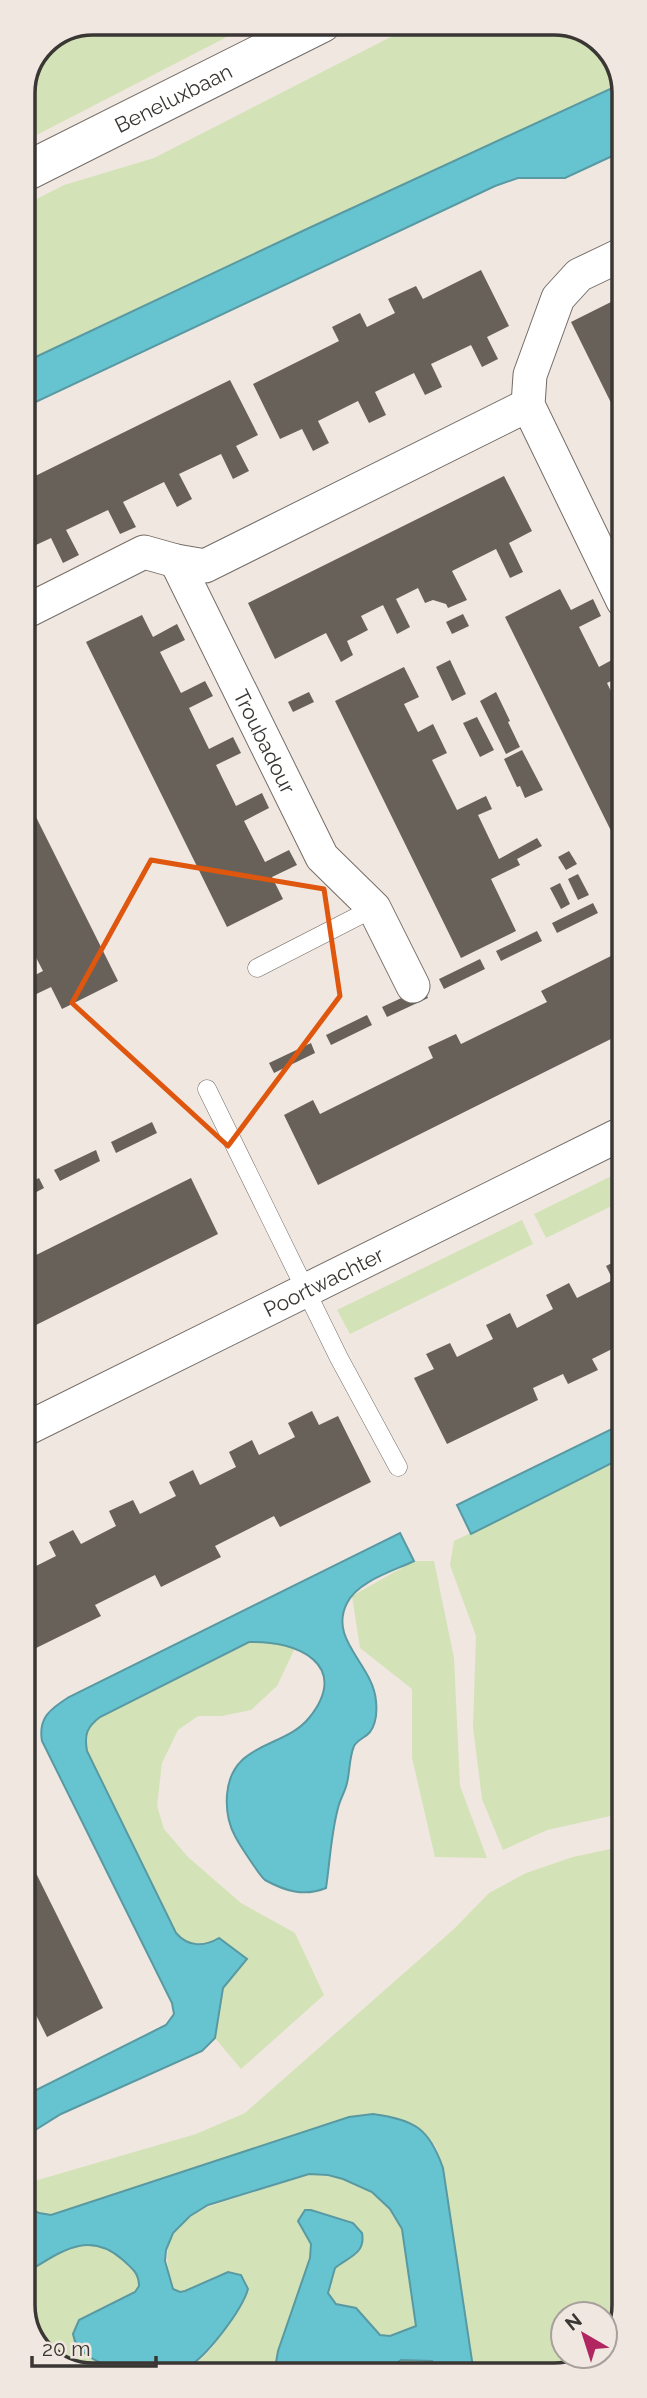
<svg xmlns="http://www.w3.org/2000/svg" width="647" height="2398" viewBox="0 0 647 2398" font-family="Raleway,sans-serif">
<rect width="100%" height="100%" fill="#f0e7e1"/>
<!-- green -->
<g fill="#d3e3b7">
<polygon points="93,23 254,23 23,142 23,92 44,43"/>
<polygon points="418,23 563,23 601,40 623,79 623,83 309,228 23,363 23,206 64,185 154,158"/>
<polygon points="624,1170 624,1200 546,1238 534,1214"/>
<polygon points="522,1220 533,1244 350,1334 337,1310"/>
<polygon points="624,1457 624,1813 547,1830 503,1850 482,1799 473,1727 476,1636 450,1565 454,1541"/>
<polygon points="414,1561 434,1561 454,1658 460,1786 487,1858 435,1857 412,1758 412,1689 360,1648 352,1596"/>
<path d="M266 1641 295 1648 277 1686 251 1710 222 1716H198L178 1730 162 1763 157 1806 164 1829 188 1857 241 1903 295 1933 324 1995 241 2069 215 2038 223 1988 247 1959C236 1954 225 1947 214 1944 199 1940 190 1950 176 1933L87 1751C84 1734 87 1727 100 1717L249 1642Z"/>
<polygon points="624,1846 624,2306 607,2351 605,2352 605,2314 563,2314 563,2356 599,2356 568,2374 474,2374 443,2168 436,2147 424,2132 51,2215 39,2213 24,2206 24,2184 196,2134 245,2113 454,1929 489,1893 526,1873 573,1857"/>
<path d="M309 2174C345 2176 389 2191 402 2229 405 2237 405 2248 406 2256 409 2279 413 2303 416 2326L390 2336 380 2335 356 2308 336 2304 328 2293 335 2268 357 2254 353 2223 309 2209 299 2225 311 2244V2258L278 2351 274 2374 84 2375 46 2358 24 2319V2274C68 2249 89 2226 132 2268 139 2275 141 2284 135 2292L84 2317 74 2342C94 2375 169 2382 198 2361 217 2347 231 2319 244 2300 249 2291 248 2282 241 2275L221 2274 185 2291 180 2292 173 2289C170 2284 170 2279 169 2273 158 2220 200 2209 241 2196 264 2189 286 2182 309 2174Z"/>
<polygon points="401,2360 433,2361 434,2374 382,2374"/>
</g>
<!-- water -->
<g fill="#66c4d1" stroke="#5899a2" stroke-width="2">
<polygon points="623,83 623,151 565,178 518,178 495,186 23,408 23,363 309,228"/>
<polygon points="624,1423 624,1457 471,1534 457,1505"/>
<path d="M400 1533 414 1561C393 1571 358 1581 347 1603 328 1640 373 1664 376 1701 377 1711 376 1724 370 1732 365 1738 358 1739 354 1746 349 1758 350 1771 347 1783 345 1792 340 1799 338 1808 331 1834 330 1861 326 1888 304 1897 285 1891 265 1880 260 1876 239 1844 235 1836 228 1823 226 1809 227 1795 231 1741 284 1749 309 1718 352 1665 297 1640 249 1642L100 1717C87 1727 84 1734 87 1751L176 1933C188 1947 204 1947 219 1938L247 1959 223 1988 215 2038 202 2051 61 2114 24 2137V2096L166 2025 174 2014 172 2003 42 1741C38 1718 50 1709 69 1697Z"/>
<path d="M373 2114C415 2120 429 2128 443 2168L474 2374H434L432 2361 401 2360 382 2374H274L278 2351 310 2258 311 2244 298 2221 305 2210H311L353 2223 362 2233C366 2254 348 2257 335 2268L328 2293 336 2304 356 2308 380 2335 390 2336 416 2326 402 2229 390 2209 372 2192 343 2179 328 2175 309 2174 208 2205 190 2216 173 2233 166 2250 165 2261 173 2289 180 2292 185 2291 228 2272 241 2275 248 2289C242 2310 206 2358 186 2368 158 2381 78 2370 73 2334L79 2320 135 2292 139 2286C139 2273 132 2268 123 2260 87 2228 58 2254 24 2274V2206L39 2213 51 2215 349 2117Z"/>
</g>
<!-- building -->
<g fill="#67615a">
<polygon points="481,270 509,326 487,337 498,359 482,367 471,345 431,364 442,387 425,395 414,373 375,392 386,415 369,423 358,401 318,421 329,443 313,451 302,429 280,439 253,384 339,341 332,327 360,313 367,327 395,313 388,299 416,286 423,299"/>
<polygon points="619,298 623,307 623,427 571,322"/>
<polygon points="230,380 258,435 236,446 249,471 233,479 221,454 179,474 192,499 177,507 164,482 123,502 136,527 120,534 108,510 66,530 79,555 63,563 51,538 23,551 23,482"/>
<polygon points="504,476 532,531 509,543 523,572 510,578 496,549 452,571 467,600 448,608 446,604 433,600 425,603 418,588 396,599 410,627 397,634 383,605 361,616 368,630 347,641 353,655 341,662 326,633 275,659 248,603"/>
<polygon points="560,589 571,610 593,599 601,616 579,627 599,667 621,655 623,661 623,675 607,683 623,716 623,855 505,617"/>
<polygon points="463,614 469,626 452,634 446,622"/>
<polygon points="142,615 153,637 177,624 185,640 160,652 181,693 205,681 213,696 189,708 209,749 233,737 241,753 216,765 236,806 262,793 269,808 244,821 265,862 289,850 297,865 272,877 283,899 227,927 86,642"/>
<polygon points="450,660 466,694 452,701 436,667"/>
<polygon points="404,667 419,697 404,704 418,732 433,724 447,753 432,760 457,810 486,796 492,809 478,815 499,859 537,838 542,846 517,859 520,865 491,879 516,931 461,958 335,701"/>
<polygon points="309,692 314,702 293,712 288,702"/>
<polygon points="496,692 510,721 508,722 520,747 506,754 480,701"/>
<polygon points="477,717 494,750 480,757 463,723"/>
<polygon points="522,750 543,790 525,798 520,786 517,787 504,759"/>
<polygon points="23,791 118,981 62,1009 51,987 26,999 23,994 23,981 43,971 23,932"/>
<polygon points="569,851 577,864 566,870 558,857"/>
<polygon points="578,874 589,895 578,900 568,879"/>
<polygon points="560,883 570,904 561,909 550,888"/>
<polygon points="623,888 623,900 618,903 613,893"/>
<polygon points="593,903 598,913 557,933 552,923"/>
<polygon points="537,931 542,941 501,961 496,951"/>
<polygon points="623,950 623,1033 318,1185 284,1115 313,1100 320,1114 433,1058 428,1047 456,1034 461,1044 547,1002 541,991"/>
<polygon points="480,959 485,969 444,989 439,979"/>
<polygon points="423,988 428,998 387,1017 382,1007"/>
<polygon points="367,1015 372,1025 331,1045 326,1035"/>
<polygon points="311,1043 315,1053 274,1073 269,1063"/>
<polygon points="152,1122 157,1133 116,1153 111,1142"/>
<polygon points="96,1150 100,1161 60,1181 54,1170"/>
<polygon points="39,1178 44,1188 23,1199 23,1186"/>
<polygon points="191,1178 218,1234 24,1331 24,1261"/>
<polygon points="624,1257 624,1343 592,1359 598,1370 568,1384 563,1374 533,1388 538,1400 447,1444 414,1378 434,1369 426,1354 450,1343 457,1357 493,1339 486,1325 510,1313 517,1328 553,1309 546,1295 569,1283 577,1298 613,1280 606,1266"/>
<polygon points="312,1411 319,1425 338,1416 371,1482 280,1527 274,1516 215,1546 221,1557 161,1587 155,1575 95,1605 101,1616 24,1654 24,1572 56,1556 49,1542 73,1530 81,1544 116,1526 109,1511 133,1500 140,1514 176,1496 169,1482 193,1470 200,1485 236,1467 229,1452 252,1440 259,1455 295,1437 288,1423"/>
<polygon points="24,1849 103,2008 47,2037 24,1991"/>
</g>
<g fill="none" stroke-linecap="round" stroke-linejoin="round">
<defs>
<g id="lane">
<polyline points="257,968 374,908"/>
<polyline points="207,1089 339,1358 398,1467"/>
</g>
<g id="street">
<polyline points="623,254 579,275 558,298 530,375 528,405 623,601"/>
<path id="s1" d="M176 561 322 857 374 908 413 986"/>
<polyline points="23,613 144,552 176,561 205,566 528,405"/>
<path id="s2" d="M24 1430 623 1133"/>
</g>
<g id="primary">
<path id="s3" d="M23 173 322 23"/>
</g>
</defs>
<!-- lane casing -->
<use href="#lane" stroke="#756d67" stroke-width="19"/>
<!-- street casing -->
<use href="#street" stroke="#756d67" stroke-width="35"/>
<!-- primary casing -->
<use href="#primary" stroke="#756d67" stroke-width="40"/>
<!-- lane -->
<use href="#lane" stroke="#fff" stroke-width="18"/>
<!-- street -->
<use href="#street" stroke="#fff" stroke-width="33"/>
<!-- primary -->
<use href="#primary" stroke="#fff" stroke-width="38"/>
</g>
<!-- marked area -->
<path fill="none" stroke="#df570e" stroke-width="5" stroke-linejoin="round" d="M151 860 324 889 340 996 228 1146 72 1003Z"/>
<g text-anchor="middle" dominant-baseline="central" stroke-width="7" stroke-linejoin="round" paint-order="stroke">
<!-- street labels -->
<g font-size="21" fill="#393633" stroke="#f0e7e1">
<text stroke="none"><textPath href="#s3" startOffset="168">Beneluxbaan</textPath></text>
<text stroke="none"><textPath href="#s1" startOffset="201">Troubadour</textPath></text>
<text stroke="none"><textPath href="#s2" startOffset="334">Poortwachter</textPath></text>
</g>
</g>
<!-- crop -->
<path d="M0 0H647V2398H0ZM93 35H554A58 58 0 0 1 612 93V2305A58 58 0 0 1 554 2363H93A58 58 0 0 1 35 2305V93A58 58 0 0 1 93 35Z" fill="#f0e7e1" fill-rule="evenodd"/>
<path fill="none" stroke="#393633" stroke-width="3.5" d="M93 35H554A58 58 0 0 1 612 93V2305A58 58 0 0 1 554 2363H93A58 58 0 0 1 35 2305V93A58 58 0 0 1 93 35Z"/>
<!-- north arrow -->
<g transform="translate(584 2335) rotate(321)"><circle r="33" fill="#f0e7e1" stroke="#a7a09b" stroke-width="2"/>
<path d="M0-5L12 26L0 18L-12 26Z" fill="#b12560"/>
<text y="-10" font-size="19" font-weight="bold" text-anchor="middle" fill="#393633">N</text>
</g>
<!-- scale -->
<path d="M32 2356v10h124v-10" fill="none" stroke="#393633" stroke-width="3.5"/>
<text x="42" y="2356" font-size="21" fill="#393633" stroke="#f0e7e1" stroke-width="5" paint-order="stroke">20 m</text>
</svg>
